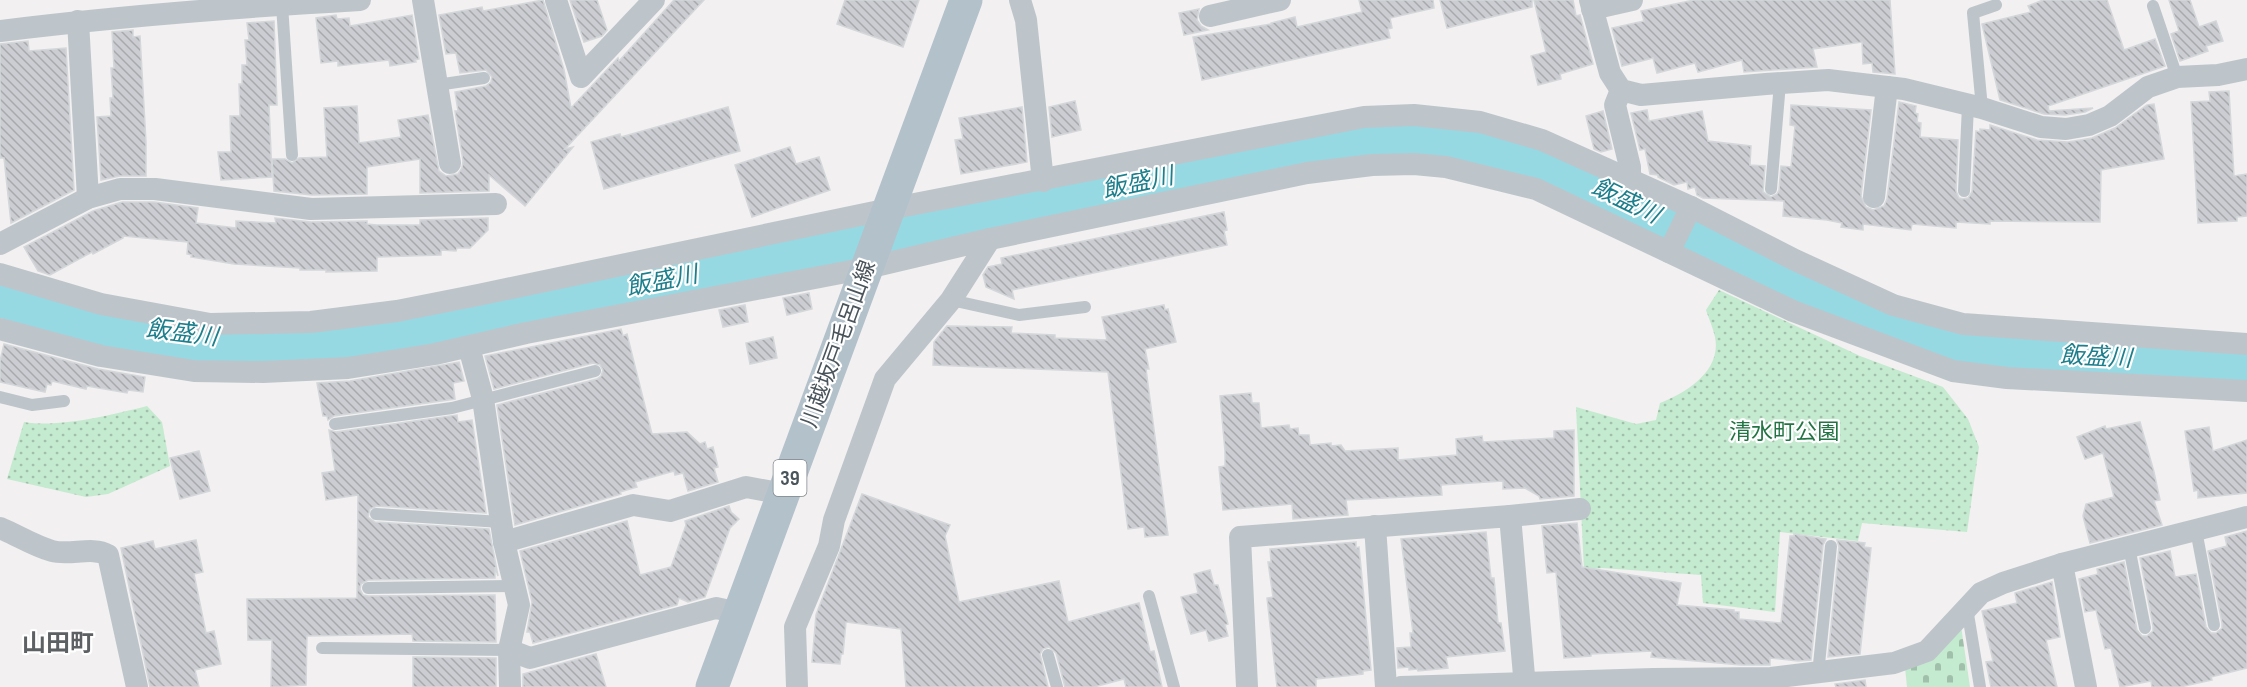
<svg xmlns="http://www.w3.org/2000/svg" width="2247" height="687" viewBox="0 0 2247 687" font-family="'Sofia Sans Condensed','Noto Sans JP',sans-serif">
<defs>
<pattern id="cemetery-stones" width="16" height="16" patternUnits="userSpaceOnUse" patternTransform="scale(1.5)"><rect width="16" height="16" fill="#c4eacf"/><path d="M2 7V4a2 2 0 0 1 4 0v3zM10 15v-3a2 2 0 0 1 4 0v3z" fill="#a1c0ab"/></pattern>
<pattern id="park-dots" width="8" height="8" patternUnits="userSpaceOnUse" patternTransform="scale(1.5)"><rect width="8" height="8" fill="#c4eacf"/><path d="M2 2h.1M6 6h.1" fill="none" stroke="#a1c0ab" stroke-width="1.8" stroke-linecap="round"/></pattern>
<pattern id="building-back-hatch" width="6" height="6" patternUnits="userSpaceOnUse" patternTransform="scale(1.5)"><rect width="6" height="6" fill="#cbcdd2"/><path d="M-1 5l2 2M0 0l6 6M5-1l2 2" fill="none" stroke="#a7a9ad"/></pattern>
</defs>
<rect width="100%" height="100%" fill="#f2f0f0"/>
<!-- cemetery -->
<polygon fill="url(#cemetery-stones)" points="1961,626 1970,687 1907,687 1905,667"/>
<!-- park -->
<g fill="url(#park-dots)">
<path d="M1719 290 1860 356 1943 387 1968 419 1979 447 1967 532 1862 523 1858 541 1780 532 1775 612 1703 603 1701 575 1602 568 1584 570 1576 407 1636 424 1656 420 1660 403C1686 393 1722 371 1715 337 1713 328 1709 319 1706 310Z"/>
<path d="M147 406 162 422 170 466 108 494 86 497 7 479 24 422C59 428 112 415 147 406Z"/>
</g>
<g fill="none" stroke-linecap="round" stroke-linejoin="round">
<!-- river -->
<path stroke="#96d9e2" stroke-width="46" d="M0 294C55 310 112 327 168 335 238 344 307 344 378 338L1019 209 1259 156 1362 137 1424 136 1468 142 1509 153 1566 173 1618 195 1710 245 1868 325 1927 343 1979 351 2171 358 2247 364"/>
</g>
<!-- building -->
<g fill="url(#building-back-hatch)" stroke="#d4d7da" stroke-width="1.5">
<polygon points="543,0 564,70 571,108 618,58 619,61 674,0 704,0 565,149 573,147 525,206 489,175 489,191 420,193 420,159 367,167 367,194 312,195 274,191 272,159 285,159 292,163 299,158 327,157 324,108 357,106 359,143 401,137 398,120 428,115 439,171 446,176 458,174 462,168 463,161 455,111 458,111 455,92 486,86 491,82 492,77 486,70 460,73 456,53 446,54 439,15 482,7 483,11"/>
<polygon points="570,0 597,0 607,30 602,36 584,42"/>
<polygon points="845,0 919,0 903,47 837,24"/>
<polygon points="1359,0 1433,0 1434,8 1390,18 1392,28 1388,29 1390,38 1202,80 1193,37 1271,24 1271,23 1295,17 1297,27 1362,12"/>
<polygon points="1440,0 1532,0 1532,7 1447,28"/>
<polygon points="1534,0 1573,0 1576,16 1580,15 1593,64 1560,74 1561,79 1538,85 1531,56 1546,52"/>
<polygon points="1694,0 1890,0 1895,74 1873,72 1872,63 1863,64 1862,42 1813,49 1817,67 1744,72 1742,60 1698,72 1695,63 1657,73 1653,58 1622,66 1612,28 1644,21 1641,11"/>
<polygon points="2043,0 2107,0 2124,50 2155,39 2165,66 2048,106 2049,111 2093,108 2085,112 2065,115 2044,114 2000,100 1982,24 2031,12 2028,6"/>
<polygon points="2169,0 2190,0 2199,27 2216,21 2223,41 2206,46 2208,51 2180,61 2171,34 2179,31"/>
<polygon points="1199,9 1197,20 1201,26 1208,30 1184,35 1179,13"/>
<polygon points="336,15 337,19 349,18 350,26 412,15 419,59 415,60 416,62 390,66 389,60 338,66 338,61 321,63 316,18"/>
<polygon points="274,21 277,105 269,105 272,177 221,180 218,152 231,152 230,116 240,116 239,84 242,84 242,65 247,65 245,40 249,40 247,23"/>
<polygon points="133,30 133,37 140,36 146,142 146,176 120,176 101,180 97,117 111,116 110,98 113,98 111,68 114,68 112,32"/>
<polygon points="28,41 29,51 66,48 74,190 11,223 4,158 0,158 0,44"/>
<polygon points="2229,91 2234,176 2247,174 2247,216 2237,217 2237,221 2198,223 2191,102 2210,101 2209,92"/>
<polygon points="1075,101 1081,130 1052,137 1049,107"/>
<polygon points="1899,102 1916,106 1915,113 1918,114 1917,122 1921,123 1920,137 1958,140 1956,191 1959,198 1963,199 1968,198 1972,192 1976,131 1980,132 1980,129 1990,130 1990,125 2037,140 2068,142 2092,138 2115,128 2147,105 2154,104 2164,159 2101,170 2100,222 1990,221 1990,224 1956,222 1956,228 1912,224 1911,230 1863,224 1863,230 1841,227 1842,223 1827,220 1783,216 1784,201 1703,198 1697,195 1695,187 1688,189 1687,182 1674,185 1658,177 1658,175 1650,174 1645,149 1640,150 1631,113 1647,110 1649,121 1702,111 1708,141 1751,146 1750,165 1765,166 1763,192 1771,197 1777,194 1779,190 1781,166 1791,167 1795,126 1790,125 1791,105 1871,110 1861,196 1866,207 1873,210 1884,206 1887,199"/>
<polygon points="728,107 740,151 604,189 591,142 620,134 621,137"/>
<polygon points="1022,107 1027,162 961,174 955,140 963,139 959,118"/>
<polygon points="1603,111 1612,149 1601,152 1594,149 1586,116"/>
<polygon points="790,147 796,164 819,157 830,190 752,217 735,165"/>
<polygon points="122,202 154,202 198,208 196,223 236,228 236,221 276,223 275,218 311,222 367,221 367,224 377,225 420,225 420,220 488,218 488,230 470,248 457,248 456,251 441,250 441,255 377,257 377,271 326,272 326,270 300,270 300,268 234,264 191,257 192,255 187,254 188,242 123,236 123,238 93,254 92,252 50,275 38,271 24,247 93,211"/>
<polygon points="1224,212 1227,230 1224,231 1227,245 1012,290 1014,299 986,287 983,275 988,267 1002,264 1001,258"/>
<polygon points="809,293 812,309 787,315 783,298"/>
<polygon points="745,305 748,322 723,327 719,310"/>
<polygon points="1164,305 1165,310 1168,309 1176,342 1145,349 1149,369 1146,369 1168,535 1145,537 1144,527 1128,529 1108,372 933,365 934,342 947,326 1012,327 1011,333 1055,335 1055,338 1107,340 1102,317"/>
<polygon points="621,329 623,336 627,334 652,434 687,432 700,444 705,442 707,449 713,447 718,467 714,468 718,482 688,491 683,473 675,475 674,471 635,482 637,487 620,492 621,494 515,525 497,405 597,379 601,376 603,370 600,365 593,363 494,389 485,356"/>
<polygon points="773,337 777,358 750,364 746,343"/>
<polygon points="4,344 98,369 145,377 143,392 128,390 127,393 87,386 86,389 52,381 51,385 47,384 45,392 0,382 0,361"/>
<polygon points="459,362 464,381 453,383 455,399 334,416 328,420 327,416 323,416 317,383 350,381"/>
<polygon points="1251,393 1252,403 1259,403 1261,428 1289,425 1290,429 1298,428 1299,435 1309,435 1310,445 1331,443 1331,446 1341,445 1345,451 1398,448 1398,460 1457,455 1456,439 1482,436 1483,442 1554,438 1554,431 1574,430 1574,496 1540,499 1539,496 1525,488 1503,489 1503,481 1441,485 1442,495 1346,500 1348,515 1293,519 1292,504 1223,510 1219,467 1225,466 1225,451 1220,396"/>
<polygon points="457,415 458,422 472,420 486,513 377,506 370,509 368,517 375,522 489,529 498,576 495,567 495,578 368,580 361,584 360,589 363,595 368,596 495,595 496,642 413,641 412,634 307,636 306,685 271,687 272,640 248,640 247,599 357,598 358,495 326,500 322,473 335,471 329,430 336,432"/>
<polygon points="2140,422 2154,472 2160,500 2154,501 2162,525 2090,543 2083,516 2086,504 2114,497 2103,453 2085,459 2077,437 2105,426 2106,429"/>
<polygon points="2209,427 2213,451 2247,440 2247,493 2198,498 2198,490 2194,491 2185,431"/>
<polygon points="199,451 210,491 180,499 170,458"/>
<polygon points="862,494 950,525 945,536 959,602 1059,581 1068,622 1139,603 1150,652 1154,651 1162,687 1126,687 1124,679 1094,687 1065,687 1056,653 1049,647 1043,649 1040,654 1048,687 906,687 901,629 846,622 843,654 841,654 840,664 812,662 816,615"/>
<polygon points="729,506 731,512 739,519 730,528 705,597 688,602 679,598 677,605 533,643 530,632 527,632 532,602 520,551 627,521 640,575 671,567 686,525 685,521"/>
<polygon points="1577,523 1582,567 1681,583 1677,605 1734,610 1734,612 1739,612 1739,619 1781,623 1790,536 1794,536 1794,534 1826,539 1823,545 1811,660 1798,661 1770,658 1770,665 1741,665 1651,657 1652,651 1591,654 1591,656 1564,658 1556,572 1547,573 1542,526"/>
<polygon points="2247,531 2247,668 2211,677 2212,680 2180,687 2152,687 2151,681 2120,687 2111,648 2105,649 2096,610 2085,612 2079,579 2098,574 2097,569 2124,562 2137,630 2142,636 2147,636 2153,631 2153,626 2140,558 2170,551 2175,577 2196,574 2206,627 2211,633 2216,633 2222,628 2222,623 2208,551 2227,546 2225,537"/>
<polygon points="1486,532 1491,578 1494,578 1498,623 1501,623 1505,651 1446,657 1448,668 1418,671 1417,669 1409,670 1409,667 1398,668 1397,648 1411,647 1410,633 1413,633 1401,539"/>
<polygon points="196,540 203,572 194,574 206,633 214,631 221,664 195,670 199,687 150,687 121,548 153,541 155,549"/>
<polygon points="1837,540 1865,543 1864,547 1871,548 1860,654 1828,657 1839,547"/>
<polygon points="1356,542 1356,548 1359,547 1371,670 1363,671 1363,674 1316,679 1316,687 1277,687 1267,598 1273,597 1268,562 1271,562 1270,549"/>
<polygon points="1210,570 1214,585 1218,585 1228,624 1225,625 1228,636 1209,641 1206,630 1191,634 1181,597 1198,593 1194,574"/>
<polygon points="2052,582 2060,637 2046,640 2057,687 1991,687 1986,662 1993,661 1982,611 2017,603 2015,593"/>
<polygon points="596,654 606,687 523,687 523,674"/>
<polygon points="413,657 496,658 496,687 413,687"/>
<polygon points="1865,680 1866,687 1836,687 1835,684"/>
</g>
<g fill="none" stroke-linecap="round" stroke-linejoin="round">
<!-- lane -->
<g stroke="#bdc5cb" stroke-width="12">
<polyline points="282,5 292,155"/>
<polyline points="2153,6 2177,77"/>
<polyline points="437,85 484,78"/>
<polyline points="1982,108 1973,13 1996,5"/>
<polyline points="1771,189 1780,83"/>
<polyline points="1964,191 1968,106"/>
<polyline points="951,300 1019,315 1085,307"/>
<polyline points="0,397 32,405 64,401"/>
<polyline points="335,424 452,408 595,371"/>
<polyline points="376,514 501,522"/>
<polyline points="2196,530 2214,625"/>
<polyline points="2129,547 2145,628"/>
<polyline points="368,588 515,586"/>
<polyline points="1149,596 1174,687"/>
<polyline points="1967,608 1980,687"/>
<polyline points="322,648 509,650"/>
<polyline points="1048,655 1057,687"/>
<polyline points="1818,674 1831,546"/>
</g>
<!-- street -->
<g stroke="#bdc5cb" stroke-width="22">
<polyline points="423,0 450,163"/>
<polyline points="556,0 581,77 654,0"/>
<polyline points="1020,0 1026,20 1043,181"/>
<polyline points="1590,0 1610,73 1621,90 1641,95 1766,84 1828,80 1904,89 1982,108 2041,127 2066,129 2089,125 2110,116 2148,87 2177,77 2218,75 2247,69"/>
<polyline points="1592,9 1632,0"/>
<polyline points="1210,16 1280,0"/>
<polyline points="78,21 88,198"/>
<path d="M0 31C120 16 239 7 360 0"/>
<polyline points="1621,90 1615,105 1630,167 1630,179"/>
<polyline points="1874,197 1887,87"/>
<polyline points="0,244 88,198 120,189 155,189 311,209 496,204"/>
<polyline points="1669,252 1691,207"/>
<polyline points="0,274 101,304 210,324 311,322 397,311 478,295 889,209 1364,117 1414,115 1480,122 1542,140 1691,207 1795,260 1893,305 1963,324 2247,344"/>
<polyline points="0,329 101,356 194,371 263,372 348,368 435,354 526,333 867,268 990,239 1307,173 1372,165 1414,164 1446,167 1536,189 1793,311 1953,371 2007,378 2247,391"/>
<polyline points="469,347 483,399 504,542 519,605 509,650 510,687"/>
<polyline points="1510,516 1580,509"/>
<polyline points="1375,526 1386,687"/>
<path d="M0 528C17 535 34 546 52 551 70 556 92 546 108 555L137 687"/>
<polyline points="504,542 633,505 670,511 746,487 784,494"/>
<polyline points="2062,564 2086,687"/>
<polyline points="509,650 530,658 716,608 739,613"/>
<polyline points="797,687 795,627 829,546 834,520 885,379 951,300 990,239"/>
<polyline points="1247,687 1240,537 1510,516 1525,687"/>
<polyline points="1401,687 1653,679 1771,678 1894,663 1927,651 1981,593 2003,583 2062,564 2247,517"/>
</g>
<!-- primary -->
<polyline stroke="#b3c1cb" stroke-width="33" points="712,687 966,0"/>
</g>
<g text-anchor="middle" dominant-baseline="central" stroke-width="4.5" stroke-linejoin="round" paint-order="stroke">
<!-- shield labels -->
<rect fill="#fff" stroke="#80878c" stroke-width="1.5" x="773.5" y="460" width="33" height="36" rx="4.5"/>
<g font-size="21" font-weight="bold" fill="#4a545b">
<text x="790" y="478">39</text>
</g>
<!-- street labels -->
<g font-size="22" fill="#4a545b" stroke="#fff">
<text transform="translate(839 344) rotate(-70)">川越坂戸毛呂山線</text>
</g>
<!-- park labels -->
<g font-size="22" fill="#237444" stroke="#fff">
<text x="1784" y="432">清水町公園</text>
</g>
<!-- water labels -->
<g font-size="24" font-style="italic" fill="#1d7f8c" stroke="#fff">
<text transform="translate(1138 183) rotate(-12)">飯盛川</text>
<text transform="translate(1626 201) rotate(26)">飯盛川</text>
<text transform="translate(662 281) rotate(-11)">飯盛川</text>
<text transform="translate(182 333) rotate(7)">飯盛川</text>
<text transform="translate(2096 357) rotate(3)">飯盛川</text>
</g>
<!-- neighbourhood labels -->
<g font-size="24" font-weight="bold" fill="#5d6164" stroke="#fff">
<text x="58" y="643">山田町</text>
</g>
</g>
</svg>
